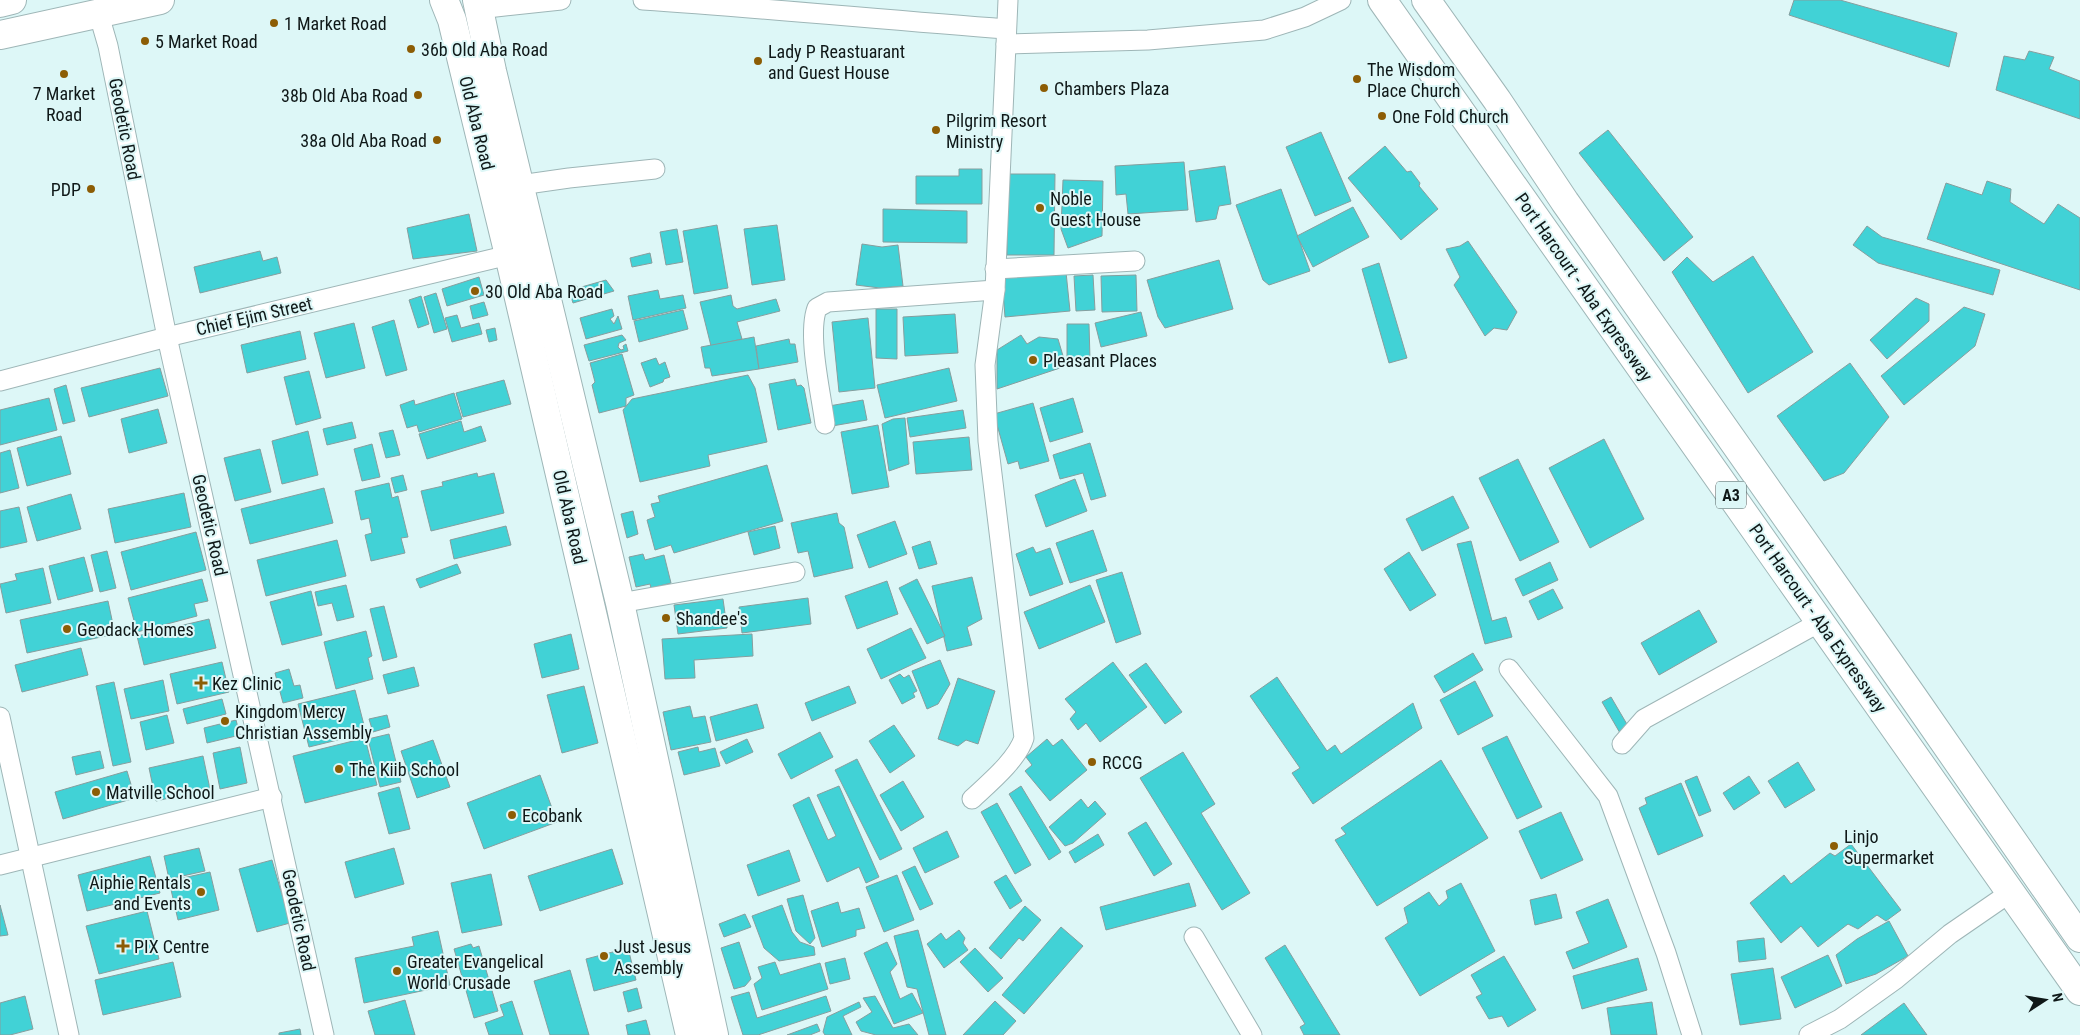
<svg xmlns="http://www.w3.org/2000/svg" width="2080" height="1035" viewBox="0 0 2080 1035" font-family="'Roboto Condensed',sans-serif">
<rect width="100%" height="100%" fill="#ddf7f7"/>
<!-- building -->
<g fill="#41d2d6" stroke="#869e9e">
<polygon points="1794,0 1840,0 1957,33 1949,67 1789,15"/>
<polygon points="2029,51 2054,57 2049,69 2080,81 2080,119 1996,90 2004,56 2025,60"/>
<polygon points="1608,130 1693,237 1664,261 1579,153"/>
<polygon points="1321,132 1351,201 1315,216 1286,147"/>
<polygon points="1385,146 1407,172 1411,171 1420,183 1419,186 1438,209 1401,240 1348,178"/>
<polygon points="1184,162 1188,210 1128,214 1126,194 1116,195 1115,166"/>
<polygon points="1225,166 1231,204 1219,206 1216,219 1196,222 1189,171"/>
<polygon points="959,169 982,169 982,204 916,204 916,176 959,176"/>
<polygon points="1007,174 1055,174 1054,255 1007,255"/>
<polygon points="1063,180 1103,181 1102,236 1068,248 1061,229"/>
<polygon points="1987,181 2011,189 2010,202 2044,224 2058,204 2080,218 2080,290 1927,239 1946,183 1982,195"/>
<polygon points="1281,189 1310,271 1269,285 1263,280 1236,205"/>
<polygon points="1353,207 1369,237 1313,267 1297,236"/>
<polygon points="883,209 967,211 967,243 883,242"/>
<polygon points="469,214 477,251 413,259 407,228"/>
<polygon points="717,225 728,288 694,294 683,231"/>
<polygon points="777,225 785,280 752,285 744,229"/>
<polygon points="1867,226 1882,237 2000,270 1993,295 1878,263 1853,245"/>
<polygon points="677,229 683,262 666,265 660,232"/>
<polygon points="1468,241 1517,312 1507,330 1494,328 1485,336 1454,285 1460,277 1446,249 1460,246"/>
<polygon points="862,244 882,247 898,245 903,286 880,288 856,285"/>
<polygon points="260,251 263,261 277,257 281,273 200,293 194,267"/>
<polygon points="650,253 652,263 632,267 630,258"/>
<polygon points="1753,256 1813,352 1748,393 1672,272 1687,257 1713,282"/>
<polygon points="1219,260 1233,309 1165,328 1158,317 1147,280"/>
<polygon points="1379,263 1407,358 1389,363 1362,269"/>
<polygon points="1066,272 1070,311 1005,317 1002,278"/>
<polygon points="1093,275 1095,310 1076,311 1074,276"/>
<polygon points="1136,275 1137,311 1102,312 1101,276"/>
<polygon points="479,277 484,295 447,306 442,289"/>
<polygon points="606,280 614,291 573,303 568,287 576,285 578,288"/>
<polygon points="658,290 660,299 683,295 686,308 633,320 628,296"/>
<polygon points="436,293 447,329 434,333 424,297"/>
<polygon points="731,295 733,306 737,309 776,299 780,311 737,322 742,339 711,346 700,302"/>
<polygon points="421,296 429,324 418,328 409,300"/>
<polygon points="1916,298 1929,304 1929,321 1887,359 1870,340"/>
<polygon points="484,302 488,315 473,319 470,306"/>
<polygon points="1964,307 1985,314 1975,346 1904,405 1881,376"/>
<polygon points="612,309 614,316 610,319 614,324 618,316 622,329 586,339 580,318"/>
<polygon points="876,309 897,309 897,359 876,358"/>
<polygon points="683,310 688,329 639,342 634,321"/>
<polygon points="1141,312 1147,336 1101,347 1095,323"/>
<polygon points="955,314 958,353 905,356 903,317"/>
<polygon points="457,315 461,328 479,323 482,334 452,342 445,318"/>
<polygon points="868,318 875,388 839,392 832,322"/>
<polygon points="394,320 407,370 386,376 372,327"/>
<polygon points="354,323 365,368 326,378 314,333"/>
<polygon points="1067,324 1089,324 1090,359 1067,359"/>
<polygon points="495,328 497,340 489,342 486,330"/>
<polygon points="300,331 306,359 247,373 241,345"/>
<polygon points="622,335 626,340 619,343 618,347 621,350 624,349 623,346 626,344 628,351 589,361 584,345"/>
<polygon points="1021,335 1027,344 1039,337 1058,339 1066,366 997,389 997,350"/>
<polygon points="754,337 759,369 712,376 710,368 705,368 701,347"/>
<polygon points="789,339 790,344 795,344 798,362 759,369 756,346"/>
<polygon points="622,354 634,395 626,398 626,406 599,413 592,385 595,382 590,363"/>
<polygon points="656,358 659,365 665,362 670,377 664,379 663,382 650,387 641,363"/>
<polygon points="1850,363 1889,417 1844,473 1824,481 1777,416"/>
<polygon points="160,368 168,396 89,417 81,388"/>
<polygon points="949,368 957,401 885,418 877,385"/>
<polygon points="309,371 321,418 296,425 284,377"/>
<polygon points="748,375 755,388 767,442 708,455 710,466 640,482 623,410 632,399"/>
<polygon points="795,379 797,386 801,385 804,388 811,423 778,430 769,384"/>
<polygon points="504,380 511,404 463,417 456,393"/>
<polygon points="66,385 75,421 63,424 54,389"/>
<polygon points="454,393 462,419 419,432 417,425 407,428 400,405 414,400 415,405"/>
<polygon points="49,398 57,430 0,445 0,410"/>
<polygon points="1073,398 1083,432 1050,442 1040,408"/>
<polygon points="863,400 867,420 832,426 829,406"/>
<polygon points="1033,403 1049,461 1020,469 1018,461 1008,464 994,414"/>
<polygon points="158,409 167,443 129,453 121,419"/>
<polygon points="963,410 966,428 910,437 907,418"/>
<polygon points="905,418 909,464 889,471 882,424 893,419"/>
<polygon points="461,421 464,432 481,426 486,441 427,459 419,434"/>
<polygon points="352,422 356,438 327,445 323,429"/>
<polygon points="878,425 889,487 852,494 841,432"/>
<polygon points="393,430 400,455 386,458 379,433"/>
<polygon points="308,431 318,475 282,484 272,441"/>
<polygon points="61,436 71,474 27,486 17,448"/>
<polygon points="969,437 972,470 916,474 913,442"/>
<polygon points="1604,439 1644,519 1590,548 1549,468"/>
<polygon points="1090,443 1106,496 1091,500 1083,473 1060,479 1053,455"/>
<polygon points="372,444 380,477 362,481 354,449"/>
<polygon points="260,449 271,492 235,501 224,458"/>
<polygon points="10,450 19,488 0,493 0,453"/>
<polygon points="1518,459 1559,542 1520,561 1479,478"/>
<polygon points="767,465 783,521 674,553 671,545 655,550 647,520 655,517 651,504 660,502 658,496"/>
<polygon points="477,473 478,477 494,473 504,513 431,531 421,491 443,486 442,482"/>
<polygon points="403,475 407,490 395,493 391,478"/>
<polygon points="1075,479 1087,511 1046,527 1035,495"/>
<polygon points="389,483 392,498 398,496 408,537 401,538 405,553 371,561 365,535 372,533 369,518 361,520 355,491"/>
<polygon points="324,488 333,523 250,544 241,509"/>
<polygon points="184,493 191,527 115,543 108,509"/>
<polygon points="71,494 81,529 37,541 27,507"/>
<polygon points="1453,496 1469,528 1422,551 1406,519"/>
<polygon points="19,507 27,542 0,548 0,511"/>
<polygon points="633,511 638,534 627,538 621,514"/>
<polygon points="837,513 839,523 844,527 853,568 814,577 808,551 798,553 791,523"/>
<polygon points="895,521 907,554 869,568 857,535"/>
<polygon points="506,526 511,545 454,559 450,540"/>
<polygon points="775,526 780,548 754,555 748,532"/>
<polygon points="1093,530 1107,571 1070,583 1056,543"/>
<polygon points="196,532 206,570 131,590 121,552"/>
<polygon points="337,540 346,576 266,596 257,560"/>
<polygon points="930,541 937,564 919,569 912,547"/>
<polygon points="1471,541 1492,621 1506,617 1512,637 1485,644 1457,544"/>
<polygon points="1033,547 1036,553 1050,548 1063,584 1030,596 1016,554"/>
<polygon points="107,551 116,588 100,592 91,555"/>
<polygon points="1409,552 1436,595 1410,611 1384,569"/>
<polygon points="643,554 645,560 664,555 671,583 651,588 650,584 636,587 629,557"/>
<polygon points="84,557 93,591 58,600 49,566"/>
<polygon points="1550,562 1558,580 1523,596 1515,579"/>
<polygon points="457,564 461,573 420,588 416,579"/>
<polygon points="43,568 51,603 6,613 0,584 17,580 15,574"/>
<polygon points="1122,572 1141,634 1116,643 1096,580"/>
<polygon points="972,577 982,619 967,627 972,645 947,651 932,586"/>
<polygon points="202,579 208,601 194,604 197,616 137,632 128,598"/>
<polygon points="917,579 945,636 927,644 899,588"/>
<polygon points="887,581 898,614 857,629 845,596"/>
<polygon points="346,585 354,617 337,621 332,603 318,606 315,592"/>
<polygon points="1090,585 1105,622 1039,649 1024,612"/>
<polygon points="1553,589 1563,608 1538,620 1529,601"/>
<polygon points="311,591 322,635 282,645 270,602"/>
<polygon points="808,598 811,624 742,633 739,607"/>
<polygon points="723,599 727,628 678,634 674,605"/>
<polygon points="108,601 115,634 27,653 20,620"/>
<polygon points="384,606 397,657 383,661 370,609"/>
<polygon points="1699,610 1717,642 1659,675 1641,643"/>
<polygon points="209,619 216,648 144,665 137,636"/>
<polygon points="911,628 926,658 881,679 867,649"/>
<polygon points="366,631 372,656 368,658 373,679 336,689 324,642"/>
<polygon points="571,634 579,669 542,678 534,644"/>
<polygon points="752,634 753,656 694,660 695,678 665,679 662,639"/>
<polygon points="81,648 88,675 22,692 15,665"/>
<polygon points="1473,653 1483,670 1444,693 1434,676"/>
<polygon points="940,660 950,684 938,704 927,709 912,671"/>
<polygon points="222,662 229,692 177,704 170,674"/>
<polygon points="1113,662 1147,707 1100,742 1086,723 1078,730 1070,719 1076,712 1065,699"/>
<polygon points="1146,663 1182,712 1165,724 1129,675"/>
<polygon points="414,667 419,686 388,694 383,675"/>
<polygon points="289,669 294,686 300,685 303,698 283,703 275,673"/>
<polygon points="900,674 904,678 909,675 917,691 913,693 915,697 902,704 889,680"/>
<polygon points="1277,677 1327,751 1335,745 1341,754 1413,703 1422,728 1313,804 1292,773 1300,768 1250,696"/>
<polygon points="958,678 995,691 978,744 966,740 958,746 938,739"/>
<polygon points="163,680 169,711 131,719 124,689"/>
<polygon points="1475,681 1493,716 1458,735 1440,700"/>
<polygon points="114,682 131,762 113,766 96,686"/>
<polygon points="584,686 598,743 562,753 547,695"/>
<polygon points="849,686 856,703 812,721 805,703"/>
<polygon points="355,690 366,733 309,747 298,704"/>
<polygon points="1611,697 1628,726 1620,733 1602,702"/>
<polygon points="222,699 226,714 187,724 183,709"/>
<polygon points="757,704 764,728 716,741 710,717"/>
<polygon points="690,706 693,718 705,716 711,742 671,750 663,712"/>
<polygon points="167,715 174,743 146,750 140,722"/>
<polygon points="387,715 390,727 373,732 369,719"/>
<polygon points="236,720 240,735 207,743 204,728"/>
<polygon points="894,725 915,756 890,773 869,741"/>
<polygon points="820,732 833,757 791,779 778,754"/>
<polygon points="389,734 401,782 380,787 368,739"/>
<polygon points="1507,736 1542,807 1517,819 1482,748"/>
<polygon points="365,738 377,785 305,803 293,756"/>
<polygon points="747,739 753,752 726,764 720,752"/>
<polygon points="1047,739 1053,746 1062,739 1087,770 1050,801 1025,771 1032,765 1026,757"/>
<polygon points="433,740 450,787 417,798 401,751"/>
<polygon points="240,747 247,783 220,789 213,753"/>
<polygon points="698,747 699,752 715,748 720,766 684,775 678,752"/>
<polygon points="100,751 104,768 76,775 72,757"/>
<polygon points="1183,752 1215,804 1201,813 1250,893 1222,910 1140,778"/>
<polygon points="203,756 210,789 156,801 149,768"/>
<polygon points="857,759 902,849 880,860 835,770"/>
<polygon points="1441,760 1488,838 1377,906 1335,840 1346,834 1341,828"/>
<polygon points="1798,762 1815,790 1785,808 1768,781"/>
<polygon points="127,771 135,798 63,819 55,792"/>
<polygon points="540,775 557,822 484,849 467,803"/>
<polygon points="1697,776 1711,811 1699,816 1685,781"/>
<polygon points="1749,776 1760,793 1734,810 1723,793"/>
<polygon points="903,781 924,817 901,831 880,795"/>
<polygon points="1681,783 1703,836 1658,855 1639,808 1647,804 1645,798"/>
<polygon points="839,786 879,877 866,883 859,867 827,882 793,805 809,797 828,840 836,836 817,795"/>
<polygon points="1021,786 1061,852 1049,860 1009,794"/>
<polygon points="399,787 410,829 389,834 378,793"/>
<polygon points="1081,799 1088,808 1095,801 1106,814 1073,843 1065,846 1049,827"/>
<polygon points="997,803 1031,865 1015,874 981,812"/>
<polygon points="1561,812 1583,860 1541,879 1519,831"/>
<polygon points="1146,822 1172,864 1154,876 1128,833"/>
<polygon points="947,831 959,857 925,873 913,848"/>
<polygon points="1098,834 1104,845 1075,863 1069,852"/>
<polygon points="1851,844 1901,910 1886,921 1877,915 1858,929 1848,924 1818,947 1801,926 1781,943 1750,903 1784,875 1791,884 1830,853 1835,856"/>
<polygon points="199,848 205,871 169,879 164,856"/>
<polygon points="394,848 404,884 355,898 345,862"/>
<polygon points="612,849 623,884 540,911 528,876"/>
<polygon points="789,850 800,881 758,896 747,865"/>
<polygon points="150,856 160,893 87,911 78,875"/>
<polygon points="272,860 290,923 257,932 239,869"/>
<polygon points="915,866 933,904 920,910 902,872"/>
<polygon points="210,872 219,910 178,920 169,881"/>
<polygon points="491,874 502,925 462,933 451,883"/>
<polygon points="897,875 914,920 884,932 866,887"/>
<polygon points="1006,875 1022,901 1010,909 994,882"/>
<polygon points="1189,883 1196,906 1106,930 1100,907"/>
<polygon points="1461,883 1495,951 1420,996 1385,938 1408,923 1404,908 1429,892 1439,906 1448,898 1446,891"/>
<polygon points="1556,894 1562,918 1535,925 1530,900"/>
<polygon points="803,895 815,938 810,944 796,931 787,899"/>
<polygon points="1608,899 1627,947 1573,969 1566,952 1589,943 1576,912"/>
<polygon points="838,902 841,913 859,908 865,928 856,930 856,936 822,947 811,911"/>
<polygon points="0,905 8,935 0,936"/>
<polygon points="782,905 792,932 800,942 814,947 815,955 779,961 764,948 752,916"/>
<polygon points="1025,906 1041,920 1023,941 1019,938 1001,959 989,948"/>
<polygon points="147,911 159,959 99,974 86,926"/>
<polygon points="745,914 751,927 724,937 719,924"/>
<polygon points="1889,921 1908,956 1876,974 1846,984 1836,955 1857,939"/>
<polygon points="1061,927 1083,946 1024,1014 1002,995"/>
<polygon points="918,930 946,1035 929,1035 917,989 907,987 894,936"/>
<polygon points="959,930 965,938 963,943 968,950 944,968 927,944 941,933 946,940"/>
<polygon points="438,931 450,985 364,1003 355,958 414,946 412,937"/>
<polygon points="1764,938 1766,959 1739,962 1737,941"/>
<polygon points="739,942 751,979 745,986 734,989 721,948"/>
<polygon points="887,942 897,964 890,972 900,999 912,993 923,1013 894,1024 864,953"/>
<polygon points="471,944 473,948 479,946 498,1011 474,1018 454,949"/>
<polygon points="1285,945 1340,1035 1304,1035 1300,1027 1305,1024 1265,958"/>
<polygon points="628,948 636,980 594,991 586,959"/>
<polygon points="975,948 1003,978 988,992 960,962"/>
<polygon points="1828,955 1842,986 1795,1008 1781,977"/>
<polygon points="1504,956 1536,1010 1508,1027 1502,1016 1489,1019 1476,997 1482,994 1471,975"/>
<polygon points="845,958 850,979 830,984 825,963"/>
<polygon points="1638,958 1647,990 1582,1009 1573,976"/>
<polygon points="173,962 181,997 103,1015 95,980"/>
<polygon points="775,962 780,975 820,963 828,989 762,1010 754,984 762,978 758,967"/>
<polygon points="1773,968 1781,1019 1740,1025 1731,974"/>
<polygon points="570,970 589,1035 550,1035 534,981"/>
<polygon points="637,988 642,1008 628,1012 623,992"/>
<polygon points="749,992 757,1018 826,996 831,1011 758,1035 743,1035 731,997"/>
<polygon points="25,996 33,1029 10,1035 0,1035 0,1003"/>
<polygon points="875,996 893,1028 909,1024 918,1035 876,1035 861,1031 856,1022 872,1012 863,998"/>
<polygon points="405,1000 415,1035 375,1035 368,1011"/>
<polygon points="512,1001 523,1035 489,1035 485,1023 504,1016 500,1005"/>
<polygon points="995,1001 1016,1021 1003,1035 963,1035"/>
<polygon points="859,1002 861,1007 843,1016 852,1035 825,1035 823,1032 827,1017"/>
<polygon points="1652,1002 1657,1035 1611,1035 1607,1008"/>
<polygon points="1904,1003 1927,1035 1861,1035"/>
<polygon points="646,1020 650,1035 628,1035 626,1025"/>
<polygon points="817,1024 820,1031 810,1035 787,1035"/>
<polygon points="300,1029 301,1035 279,1035 279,1033"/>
</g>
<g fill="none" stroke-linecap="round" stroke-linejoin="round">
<defs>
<g id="street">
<path d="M643 0C764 8 885 20 1006 29"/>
<polyline points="478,9 561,0"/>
<polyline points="99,15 108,46 167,337 324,1035"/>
<polyline points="1006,44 1148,40 1264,30 1305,17 1341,0"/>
<polyline points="520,185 569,178 655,169"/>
<polyline points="995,269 1135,261"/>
<polyline points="0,381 167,337 509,255"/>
<path d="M825 424C821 393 807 335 817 308L828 302 995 290"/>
<polyline points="620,603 795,572"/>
<polyline points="1509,669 1608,796 1666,953 1692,1035"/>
<polyline points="0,717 69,1035"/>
<polyline points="1622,744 1644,719 1820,622"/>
<path d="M972 799C989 783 1017 760 1024 738L988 441 985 365 995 290 1008 0"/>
<polyline points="0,865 272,797"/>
<polyline points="1194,937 1252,1035"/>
<polyline points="1809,1035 1840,1019 1896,979 1950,934 2011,892"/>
</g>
<g id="primary">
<polyline points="444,0 452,20 509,255 690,1035"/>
<polyline points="477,0 492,71 620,603 714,1035"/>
<polyline points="0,3 12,0"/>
<polyline points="0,35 160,0"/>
</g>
<g id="highway">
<polyline points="1382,0 2080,991"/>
<polyline points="1426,0 1497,100 1565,202 1913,697 2080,938"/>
</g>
</defs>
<!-- street casing -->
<use href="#street" stroke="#9eb6b7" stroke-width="21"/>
<!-- primary casing -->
<use href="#primary" stroke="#9eb6b7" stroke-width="30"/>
<!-- highway casing -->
<use href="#highway" stroke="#9eb6b7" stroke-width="30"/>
<!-- street -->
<use href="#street" stroke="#fff" stroke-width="19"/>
<!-- primary -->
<use href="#primary" stroke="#fff" stroke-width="28"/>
<!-- highway -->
<use href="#highway" stroke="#fff" stroke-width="28"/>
</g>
<!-- markers -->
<g fill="#8c5d05" stroke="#ddf7f7" stroke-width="2">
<circle cx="274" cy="23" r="5"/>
<circle cx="145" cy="41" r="5"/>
<circle cx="411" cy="49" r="5"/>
<circle cx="758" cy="61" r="5"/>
<circle cx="64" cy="74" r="5"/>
<circle cx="1357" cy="79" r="5"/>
<circle cx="1044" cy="88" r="5"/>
<circle cx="418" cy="95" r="5"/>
<circle cx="1382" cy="116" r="5"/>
<circle cx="936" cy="130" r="5"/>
<circle cx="437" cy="140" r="5"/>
<circle cx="91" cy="189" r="5"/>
<circle cx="1040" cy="208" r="5"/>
<circle cx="475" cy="291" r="5"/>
<circle cx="1033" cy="360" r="5"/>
<circle cx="666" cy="618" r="5"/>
<circle cx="67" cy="629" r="5"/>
<path d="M198.5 675.5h5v5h5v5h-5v5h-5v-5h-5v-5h5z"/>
<circle cx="225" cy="721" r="5"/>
<circle cx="1092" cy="762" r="5"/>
<circle cx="339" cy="769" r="5"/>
<circle cx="96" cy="792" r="5"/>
<circle cx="512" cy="815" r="5"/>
<circle cx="1834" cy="846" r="5"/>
<circle cx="201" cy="892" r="5"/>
<path d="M120.5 938.5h5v5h5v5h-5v5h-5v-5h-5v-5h5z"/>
<circle cx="604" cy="956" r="5"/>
<circle cx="397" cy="971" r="5"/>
</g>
<g text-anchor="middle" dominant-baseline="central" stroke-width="4" stroke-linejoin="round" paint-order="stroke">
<!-- shield labels -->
<rect fill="#ddf7f7" stroke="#4d5b5b" stroke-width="1" x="1716" y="481.5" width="30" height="27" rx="4"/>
<g font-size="16" font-weight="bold" fill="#0f1818">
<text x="1731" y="495">A3</text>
</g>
<!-- poi labels -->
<g font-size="18" fill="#0f1818" stroke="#ddf7f7" text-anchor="start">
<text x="284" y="23">1 Market Road</text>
<text x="155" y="41">5 Market Road</text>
<text x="421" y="49">36b Old Aba Road</text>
<text x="768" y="51">Lady P Reastuarant<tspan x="768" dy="21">and Guest House</tspan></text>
<text x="1367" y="69">The Wisdom<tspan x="1367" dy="21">Place Church</tspan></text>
<text x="1054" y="88">Chambers Plaza</text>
<text x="64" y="93" text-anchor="middle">7 Market<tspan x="64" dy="21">Road</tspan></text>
<text x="408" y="95" text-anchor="end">38b Old Aba Road</text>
<text x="1392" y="116">One Fold Church</text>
<text x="946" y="120">Pilgrim Resort<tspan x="946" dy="21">Ministry</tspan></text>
<text x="427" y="140" text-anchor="end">38a Old Aba Road</text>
<text x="81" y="189" text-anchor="end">PDP</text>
<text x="1050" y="198">Noble<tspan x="1050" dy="21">Guest House</tspan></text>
<text x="485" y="291">30 Old Aba Road</text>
<text x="1043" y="360">Pleasant Places</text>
<text x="676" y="618">Shandee's</text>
<text x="77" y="629">Geodack Homes</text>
<text x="212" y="683">Kez Clinic</text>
<text x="235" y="711">Kingdom Mercy<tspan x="235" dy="21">Christian Assembly</tspan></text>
<text x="1102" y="762">RCCG</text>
<text x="349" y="769">The Kiib School</text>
<text x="106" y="792">Matville School</text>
<text x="522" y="815">Ecobank</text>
<text x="1844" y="836">Linjo<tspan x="1844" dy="21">Supermarket</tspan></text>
<text x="191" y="882" text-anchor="end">Aiphie Rentals<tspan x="191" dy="21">and Events</tspan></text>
<text x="134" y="946">PIX Centre</text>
<text x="614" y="946">Just Jesus<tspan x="614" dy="21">Assembly</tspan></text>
<text x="407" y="961">Greater Evangelical<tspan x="407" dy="21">World Crusade</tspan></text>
</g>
<!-- street labels -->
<g font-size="18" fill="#0f1818" stroke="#ddf7f7">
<text transform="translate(477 123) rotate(76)">Old Aba Road</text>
<text transform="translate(125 129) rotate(79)">Geodetic Road</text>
<text transform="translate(1584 287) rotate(55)">Port Harcourt - Aba Expressway</text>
<text transform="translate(254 316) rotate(-13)">Chief Ejim Street</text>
<text transform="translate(570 517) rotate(77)">Old Aba Road</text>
<text transform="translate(210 525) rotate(77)">Geodetic Road</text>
<text transform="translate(1818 618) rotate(55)">Port Harcourt - Aba Expressway</text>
<text transform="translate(299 920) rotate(78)">Geodetic Road</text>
</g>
</g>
<!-- north arrow -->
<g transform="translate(2045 1000) rotate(78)" stroke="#ddf7f7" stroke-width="4" paint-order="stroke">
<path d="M0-4L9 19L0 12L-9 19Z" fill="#0f1818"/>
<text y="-8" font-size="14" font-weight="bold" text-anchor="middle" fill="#0f1818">N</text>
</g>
</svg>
